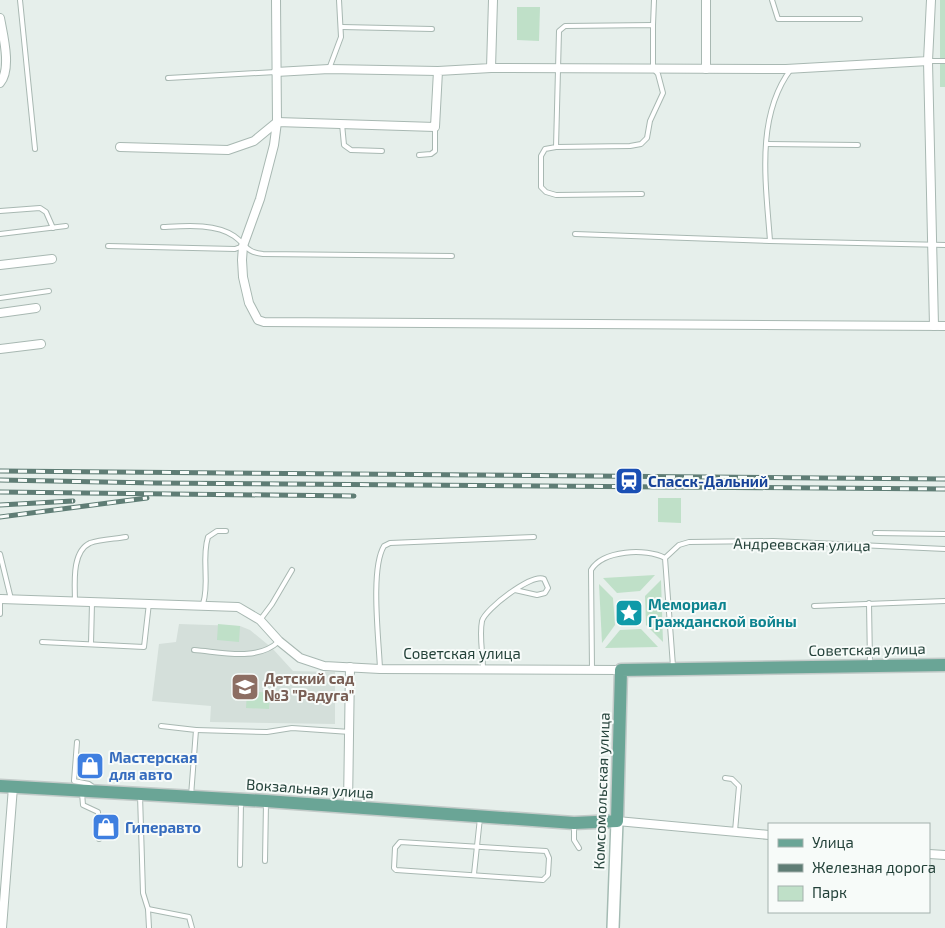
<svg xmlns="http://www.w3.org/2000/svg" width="945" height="928" viewBox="0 0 945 928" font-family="'Exo 2',sans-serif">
<rect width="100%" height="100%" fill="#e6efeb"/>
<!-- built -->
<polygon fill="#d4dfda" points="179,624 240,626 250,630 272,648 293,671 335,672 335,724 210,722 211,706 152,701 159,644 176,642"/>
<!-- green -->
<g fill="#bfe0c8">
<rect x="940" y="0" width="5" height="87"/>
<polygon points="517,7 540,7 539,41 517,40"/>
<polygon points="658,498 681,498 681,523 658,522"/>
<polygon points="655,575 640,591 617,593 603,578"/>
<polygon points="661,580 663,642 646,625 645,596"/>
<polygon points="599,584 613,598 615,625 602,643"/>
<polygon points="218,624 240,626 239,642 217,640"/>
<polygon points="641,629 658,647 605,648 620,630"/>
<polygon points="247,691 270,693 269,709 246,708"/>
</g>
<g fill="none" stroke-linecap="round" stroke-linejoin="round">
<defs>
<g id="lane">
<polyline points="20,0 35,149"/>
<polyline points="772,0 778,19 860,19"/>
<polyline points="653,25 654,0"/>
<polyline points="342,27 432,29"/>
<polyline points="928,61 945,61"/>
<polyline points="329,69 341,37 339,0"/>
<path d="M791 69C755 117 766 184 770 241L945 245"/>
<polyline points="168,78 276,72"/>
<polyline points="342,124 344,145 351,150 382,151"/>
<polyline points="767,144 858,145"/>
<polyline points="556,147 630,146 641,144 647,138 650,121 663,93 658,74 653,68 653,25 565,26 559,31 556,147 545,149 541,156 541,187 546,192 556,195 642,194"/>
<polyline points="419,155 431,154 435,151 435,127"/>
<polyline points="0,211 40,208 46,212 53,228"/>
<path d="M163 227C184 226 215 223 234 236 247 245 245 252 263 254L452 256"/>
<polyline points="0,234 66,226"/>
<polyline points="575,234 770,241"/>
<polyline points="108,246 235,249 243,246"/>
<polyline points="0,298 49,291"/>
<polyline points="875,533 945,534"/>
<polyline points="0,554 11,599"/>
<polyline points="665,558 679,545 689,542 773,541 945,549"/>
<polyline points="0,599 0,614"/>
<path d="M75 602C75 585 71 552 90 543 101 539 115 539 126 537"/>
<polyline points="869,603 870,663"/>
<path d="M203 604C210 582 201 559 208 537L217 531H226"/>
<polyline points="814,606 945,601"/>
<polyline points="260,620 272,604 292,570"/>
<polyline points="42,642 144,647 149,603"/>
<polyline points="91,644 92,603"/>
<path d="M194 650C221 652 258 662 279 641"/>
<path d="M380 669C379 641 370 569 384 546L390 543 534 537"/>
<path d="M483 669C483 654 479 636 482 621 485 609 532 573 544 579L548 588 545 593 537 595 515 590"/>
<path d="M592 670 591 570C603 550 646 548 665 558L673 666"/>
<polyline points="161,726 196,730 191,796"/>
<polyline points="196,730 267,732 292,728 350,732"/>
<polyline points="77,742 74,781 89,784 93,787"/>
<polyline points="725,778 732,779 739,786 735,831"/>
<polyline points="82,793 83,805 98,812 99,839"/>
<polyline points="140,795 143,893 148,909 149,928"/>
<polyline points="574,825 574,840 579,848"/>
<polygon points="400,842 546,851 549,858 548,875 543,880 396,870 394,868 395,848"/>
<polyline points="265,861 266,803"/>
<polyline points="240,865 241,802"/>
<polyline points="474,874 480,818"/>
<polyline points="148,909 189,917 192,928"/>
</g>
<g id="street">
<polyline points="276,0 277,122 274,145 260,199 243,246 242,260 243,277 249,303 258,320 264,322 945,326"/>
<path d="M0 18C3 35 12 69 0 83"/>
<polyline points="928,61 934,326"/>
<polyline points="491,68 786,69 928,61 931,0"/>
<polyline points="706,69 706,0"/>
<polyline points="276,72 329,69 438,71"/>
<polyline points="120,147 228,150 254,141 277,122 435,127 438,71 491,68 493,0"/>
<polyline points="0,265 52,259"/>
<polyline points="0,313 36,308"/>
<polyline points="0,349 41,344"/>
<polyline points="1,599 238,607 260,620 279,641 300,658 324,666 380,669 621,670"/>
<polyline points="348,806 350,667"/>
<polyline points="617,821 769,835"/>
<polyline points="929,854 945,855"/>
<polyline points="2,928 13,787"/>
</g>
<polyline id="secondary" points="613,928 617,821"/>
<polyline id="primary" points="0,786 266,801 574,823 617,821 621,670 945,665"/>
</defs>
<!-- lane casing -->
<use href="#lane" stroke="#a8b8b2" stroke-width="6"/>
<!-- street casing -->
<use href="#street" stroke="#a8b8b2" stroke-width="10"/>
<!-- secondary casing -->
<use href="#secondary" stroke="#a4bbb3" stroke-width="14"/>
<!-- primary casing -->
<use href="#primary" stroke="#c2cac8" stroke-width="15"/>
<!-- lane -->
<use href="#lane" stroke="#fff" stroke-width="4"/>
<!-- street -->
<use href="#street" stroke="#fff" stroke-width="8"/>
<!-- secondary -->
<use href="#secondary" stroke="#fff" stroke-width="11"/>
<!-- primary -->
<use href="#primary" stroke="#6aa596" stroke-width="12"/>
<defs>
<g id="rail">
<polyline points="0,471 945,479"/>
<polyline points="0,480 155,483 945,489"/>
<polyline points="0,492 354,496"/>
<polyline points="0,505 73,501"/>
<polyline points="0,517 147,498"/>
</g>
</defs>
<!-- rail casing -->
<use href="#rail" stroke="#5f7d75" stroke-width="5"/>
<!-- rail -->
<use href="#rail" stroke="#f7fbf9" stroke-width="3" stroke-dasharray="9" stroke-linecap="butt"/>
</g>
<!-- icons -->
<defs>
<symbol id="station-square" viewBox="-11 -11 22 22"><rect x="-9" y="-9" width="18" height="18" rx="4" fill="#1a4fb4" stroke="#f7fbf9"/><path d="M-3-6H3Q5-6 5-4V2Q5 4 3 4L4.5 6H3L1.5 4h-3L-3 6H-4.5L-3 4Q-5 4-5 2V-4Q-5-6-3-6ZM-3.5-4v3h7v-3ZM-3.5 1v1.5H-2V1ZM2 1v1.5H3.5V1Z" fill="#fff"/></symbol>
<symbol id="sight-square" viewBox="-11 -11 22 22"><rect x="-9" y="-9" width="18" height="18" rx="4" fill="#0f9aa8" stroke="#f7fbf9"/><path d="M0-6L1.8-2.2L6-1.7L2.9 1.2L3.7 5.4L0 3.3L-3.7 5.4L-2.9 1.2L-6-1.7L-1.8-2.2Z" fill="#fff"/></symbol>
<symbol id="school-square" viewBox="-11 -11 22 22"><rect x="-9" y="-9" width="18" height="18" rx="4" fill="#8d6e63" stroke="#f7fbf9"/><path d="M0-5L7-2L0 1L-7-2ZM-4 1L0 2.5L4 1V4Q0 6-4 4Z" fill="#fff"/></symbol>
<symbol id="shop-square" viewBox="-11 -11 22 22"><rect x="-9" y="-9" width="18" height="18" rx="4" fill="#3f7fe0" stroke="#f7fbf9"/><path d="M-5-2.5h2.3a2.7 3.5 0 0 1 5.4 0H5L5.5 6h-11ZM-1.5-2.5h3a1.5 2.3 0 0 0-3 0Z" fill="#fff"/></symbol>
</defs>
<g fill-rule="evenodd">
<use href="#station-square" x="613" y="465" width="32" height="32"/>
<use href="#sight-square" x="613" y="597" width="32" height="32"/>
<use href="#school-square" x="229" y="671" width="32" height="32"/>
<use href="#shop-square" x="74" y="750" width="32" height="32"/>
<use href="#shop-square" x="90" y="811" width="32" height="32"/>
</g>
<g text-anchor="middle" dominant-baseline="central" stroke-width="4" stroke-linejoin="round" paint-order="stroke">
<!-- transit labels -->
<g font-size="15" font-weight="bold" fill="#164399" stroke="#f7fbf9" text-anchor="start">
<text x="648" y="481">Спасск-Дальний</text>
</g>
<!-- street labels -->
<g font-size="15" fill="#24423a" stroke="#f7fbf9">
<text transform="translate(802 544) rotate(1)">Андреевская улица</text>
<text transform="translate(867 649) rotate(-1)">Советская улица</text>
<text x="462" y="653">Советская улица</text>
<text transform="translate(310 788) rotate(4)">Вокзальная улица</text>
<text transform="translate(601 791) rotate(-88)">Комсомольская улица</text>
</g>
<!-- culture labels -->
<g font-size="15" font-weight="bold" fill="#0d838f" stroke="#f7fbf9" text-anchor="start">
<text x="648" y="604">Мемориал<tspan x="648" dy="17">Гражданской войны</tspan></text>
</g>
<!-- education labels -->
<g font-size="15" font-weight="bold" fill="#785e54" stroke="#f7fbf9" text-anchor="start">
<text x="264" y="678">Детский сад<tspan x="264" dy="17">№3 "Радуга"</tspan></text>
</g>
<!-- shop labels -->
<g font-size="15" font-weight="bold" fill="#366cbe" stroke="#f7fbf9" text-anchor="start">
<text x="109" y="757">Мастерская<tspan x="109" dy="17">для авто</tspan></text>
<text x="125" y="827">Гиперавто</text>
</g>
</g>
<!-- legend -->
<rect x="768" y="823" width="162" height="90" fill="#f7fbf9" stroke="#a3b1ad"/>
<rect x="778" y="839" width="25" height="8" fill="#6aa596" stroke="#a3b1ad"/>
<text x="812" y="848" font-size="15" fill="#24423a">Улица</text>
<rect x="778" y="864" width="25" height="8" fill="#5f7d75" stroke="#a3b1ad"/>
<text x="812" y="873" font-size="15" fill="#24423a">Железная дорога</text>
<rect x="778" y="886" width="25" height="15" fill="#bfe0c8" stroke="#a3b1ad"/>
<text x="812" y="898" font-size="15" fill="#24423a">Парк</text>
</svg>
